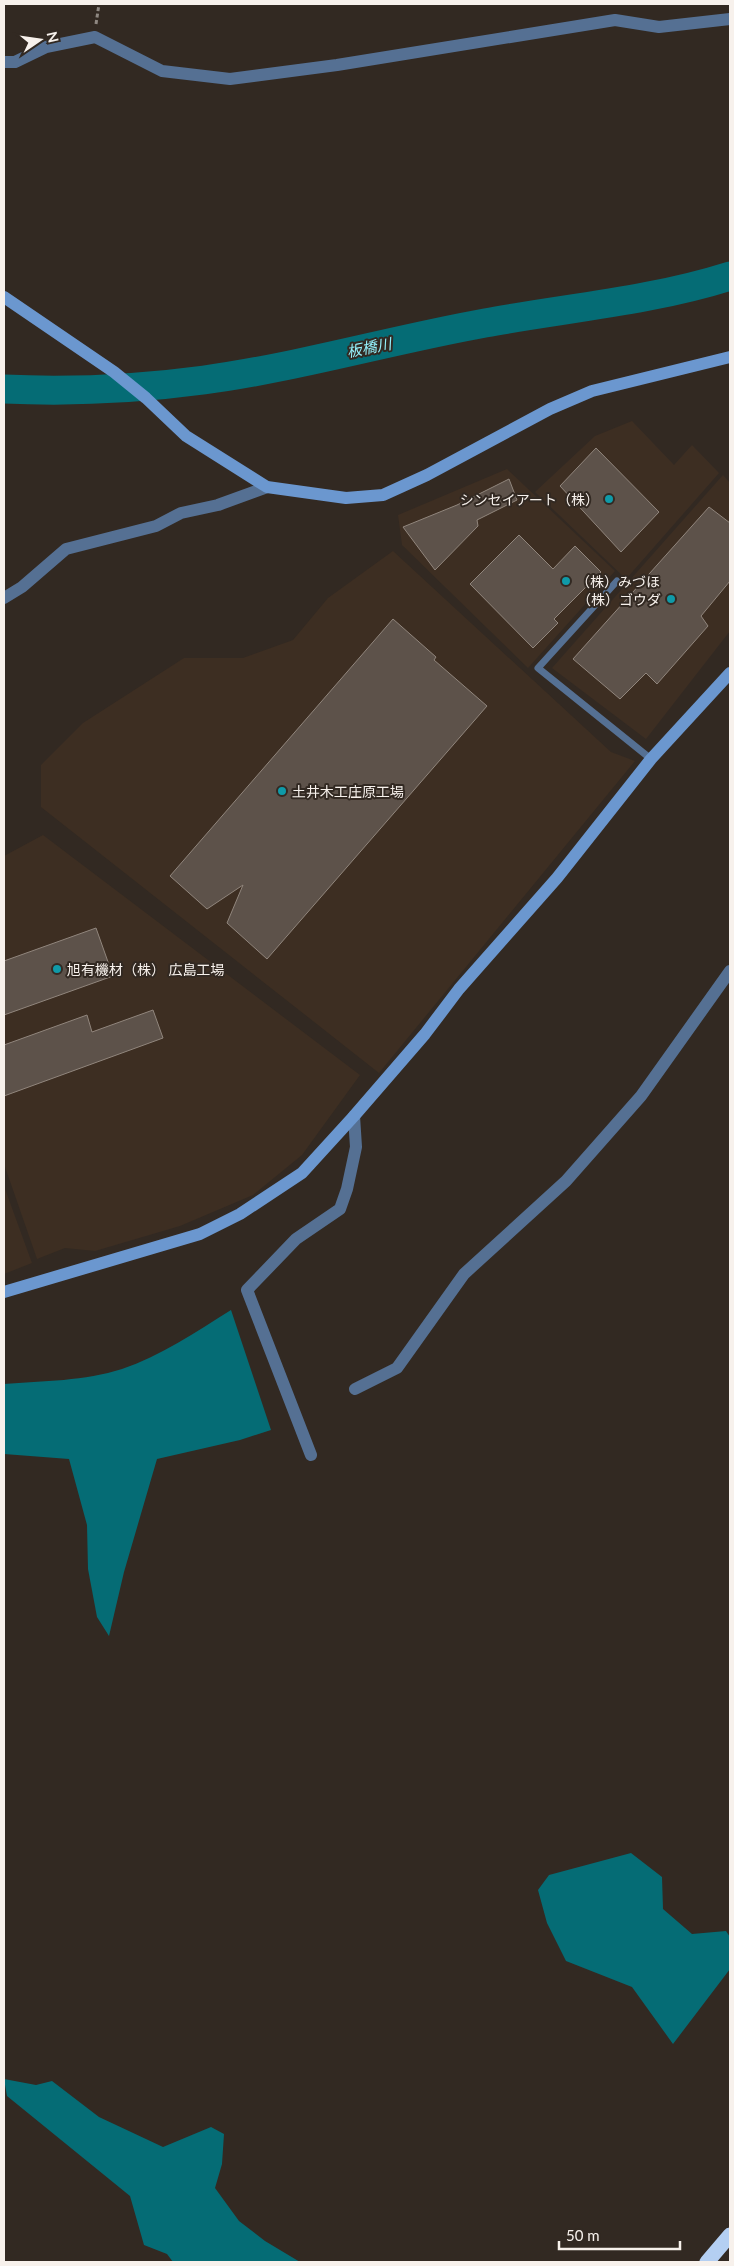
<svg xmlns="http://www.w3.org/2000/svg" width="734" height="2266" viewBox="0 0 734 2266" font-family="Lato,'Noto Sans JP',sans-serif">
<rect width="100%" height="100%" fill="#322922"/>
<!-- built -->
<g fill="#3d2e22">
<polygon points="632,421 674,465 692,445 719,473 626,579 535,492 595,436"/>
<polygon points="507,469 615,571 528,668 402,545 398,515"/>
<polygon points="723,475 730,483 730,631 646,739 552,668"/>
<polygon points="393,551 611,752 635,761 379,1073 41,807 41,765 83,723 184,658 243,658 293,640 328,598"/>
<polygon points="43,835 360,1075 302,1155 253,1195 180,1226 95,1251 65,1248 37,1259 4,1164 4,856"/>
<polygon points="4,1186 32,1263 4,1274"/>
</g>
<!-- water -->
<g fill="#056c75">
<path d="M231 1310 271 1430 240 1440 157 1459 124 1572 109 1636 97 1617 88 1569 87 1525 69 1459 4 1454V1384C43 1381 85 1381 122 1369 160 1356 196 1332 231 1310Z"/>
<polygon points="631,1853 662,1877 663,1909 692,1934 726,1931 730,1937 730,1969 673,2044 632,1987 566,1961 547,1923 538,1890 549,1875"/>
<polygon points="4,2079 36,2085 52,2081 99,2117 163,2147 211,2127 224,2134 222,2164 215,2188 239,2221 265,2241 300,2262 173,2262 167,2254 144,2245 130,2196 7,2096"/>
</g>
<g fill="none" stroke-linecap="round" stroke-linejoin="round">
<!-- river -->
<path stroke="#056c75" stroke-width="29" d="M4 389C70 392 137 389 204 380 299 367 391 340 485 323 567 308 651 301 730 276"/>
</g>
<!-- building -->
<g fill="#5d524a" stroke="#91867d">
<polygon points="596,448 659,512 621,552 560,486"/>
<polygon points="509,479 517,500 477,520 478,526 435,570 403,527 457,505"/>
<polygon points="709,507 730,523 730,581 701,616 708,626 657,684 646,673 620,699 573,659"/>
<polygon points="519,535 553,569 575,546 601,572 554,619 558,623 533,648 470,584"/>
<polygon points="393,619 436,657 434,660 487,706 267,959 227,923 243,885 207,909 170,876"/>
<polygon points="96,928 113,976 4,1015 4,961"/>
<polygon points="153,1010 163,1038 4,1096 4,1045 87,1015 92,1032"/>
</g>
<g fill="none" stroke-linecap="round" stroke-linejoin="round">
<!-- path -->
<polyline stroke="#8f8882" stroke-width="3" stroke-dasharray="4 2.5" stroke-linecap="butt" points="96,24 99,4"/>
<!-- lane -->
<polyline stroke="#557093" stroke-width="7" points="617,581 538,668 651,759"/>
<!-- street -->
<g stroke="#557093" stroke-width="12">
<polyline points="4,62 15,62 46,47 95,37 162,71 230,79 337,65 615,20 659,27 730,19"/>
<polyline points="4,598 22,587 66,549 156,526 181,513 218,505 267,487"/>
<polyline points="355,1389 397,1368 464,1274 566,1181 641,1096 730,971"/>
<polyline points="311,1455 247,1290 296,1239 340,1209 347,1189 356,1147 354,1116"/>
</g>
<!-- secondary -->
<g stroke="#6b97cf" stroke-width="12">
<polyline points="4,297 114,372 146,398 186,436 267,487 346,498 383,495 427,475 550,409 592,391 730,357"/>
<polyline points="4,1292 200,1234 240,1214 302,1173 354,1116 425,1034 459,989 557,878 651,759 730,673"/>
</g>
<!-- highway -->
<polyline stroke="#b4cff2" stroke-width="15" points="707,2262 730,2235"/>
</g>
<!-- markers -->
<g fill="#0f9aa8" stroke="#322922" stroke-width="2">
<circle cx="609" cy="499" r="5"/>
<circle cx="566" cy="581" r="5"/>
<circle cx="671" cy="599" r="5"/>
<circle cx="282" cy="791" r="5"/>
<circle cx="57" cy="969" r="5"/>
</g>
<g text-anchor="middle" dominant-baseline="central" stroke-width="4" stroke-linejoin="round" paint-order="stroke">
<!-- poi labels -->
<g font-size="14" fill="#f7f1ec" stroke="#322922" text-anchor="start">
<text x="599" y="499" text-anchor="end">シンセイアート（株）</text>
<text x="576" y="581">（株）みづほ</text>
<text x="661" y="599" text-anchor="end">（株）ゴウダ</text>
<text x="292" y="791">土井木工庄原工場</text>
<text x="67" y="969">旭有機材（株） 広島工場</text>
</g>
<!-- water labels -->
<g font-size="15" font-style="italic" fill="#94f1fb" stroke="#322922">
<text transform="translate(369 347) rotate(-11)">板橋川</text>
</g>
</g>
<!-- border -->
<rect width="734" height="2266" fill="none" stroke="#f7f1ec" stroke-width="10"/>
<!-- north arrow -->
<g transform="translate(40 40) rotate(77)" stroke="#322922" stroke-width="4" paint-order="stroke">
<path d="M0-4L9 19L0 12L-9 19Z" fill="#f7f1ec"/>
<text y="-8" font-size="14" font-weight="bold" text-anchor="middle" fill="#f7f1ec">N</text>
</g>
<!-- scale -->
<path d="M559 2241v8h121v-8" fill="none" stroke="#f7f1ec" stroke-width="2.5"/>
<text x="566" y="2241" font-size="15" fill="#f7f1ec" stroke="#322922" stroke-width="4" paint-order="stroke">50 m</text>
</svg>
